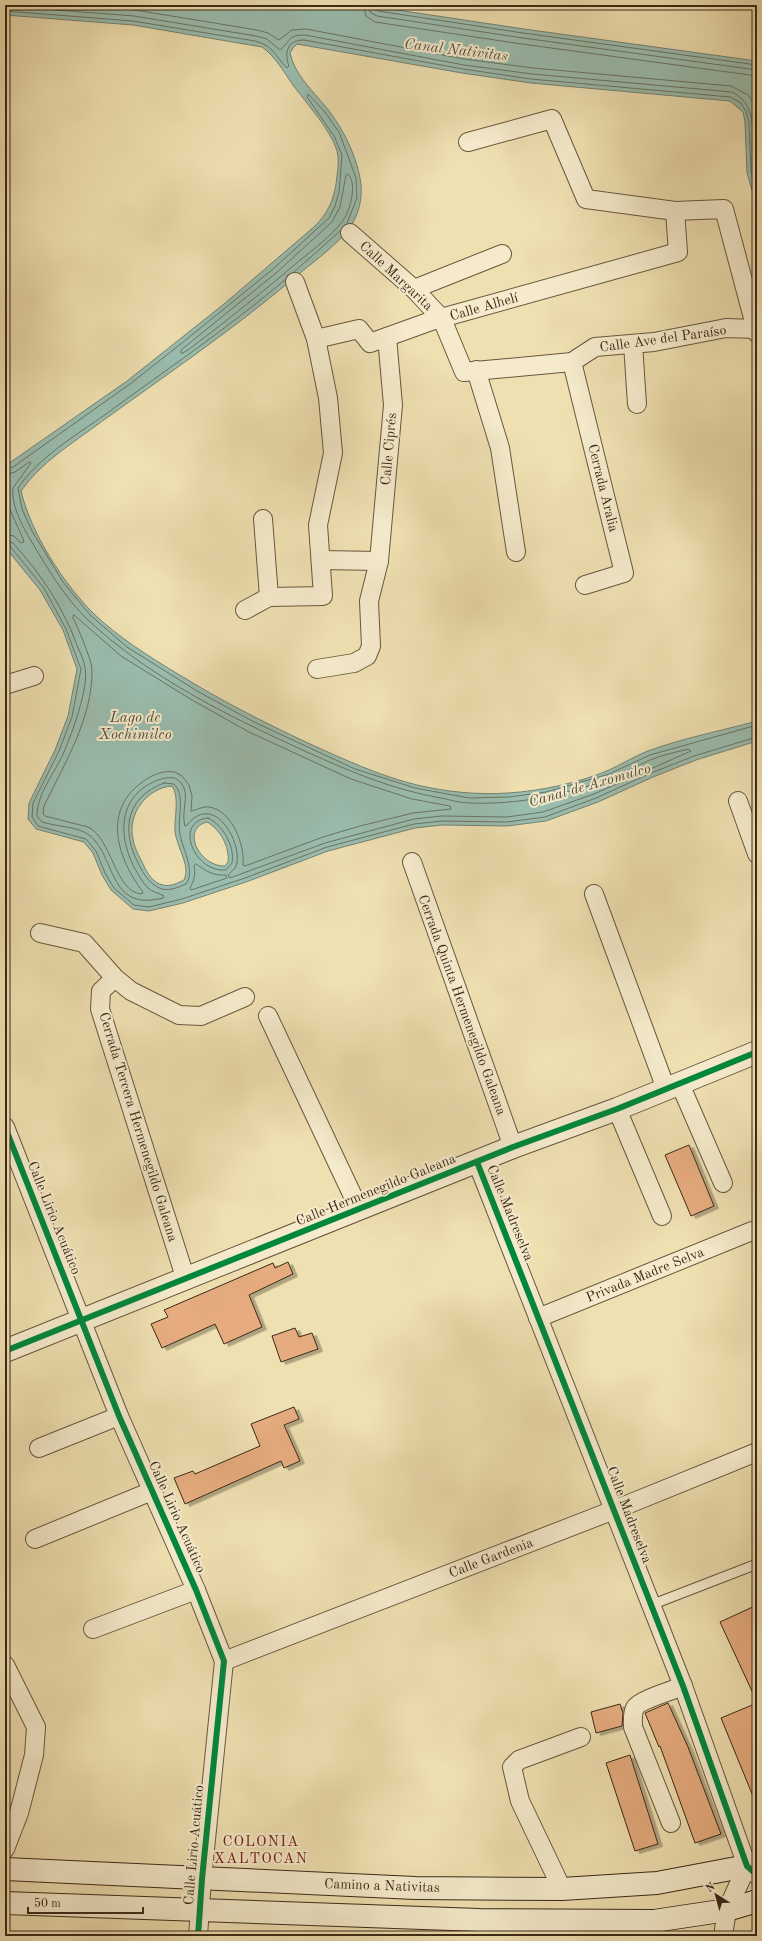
<svg xmlns="http://www.w3.org/2000/svg" width="762" height="1941" viewBox="0 0 762 1941" font-family="'Old Standard TT',serif">
<defs>
<filter id="shadow"><feDropShadow dx="4.5" dy="2.5" stdDeviation="0" flood-color="#0004"/></filter>
</defs>
<rect width="100%" height="100%" fill="#efe0b1"/>
<filter id="stains"><feTurbulence type="fractalNoise" baseFrequency=".005" numOctaves="4"/><feColorMatrix values="0 0 0 0 .2 0 0 0 0 .09 0 0 0 0 .02 0 0 0 .5 -.17"/></filter>
<radialGradient id="worn" r=".72"><stop offset=".6" stop-color="#630" stop-opacity="0"/><stop offset="1" stop-color="#630" stop-opacity=".3"/></radialGradient>
<!-- water -->
<path fill="#9abdaf" stroke="#748273" fill-rule="evenodd" d="M5 5H364L524 29 757 61V207L747 173 745 122 743 112 730 101 531 83 462 73 297 44 293 48 290 53C295 75 312 90 326 107 343 128 358 158 361 185 362 200 359 214 350 227 336 247 311 263 293 279 231 331 166 375 101 422 73 443 41 462 21 491 31 533 63 583 93 613 118 637 148 656 178 674 220 700 263 722 308 743 343 759 380 776 417 785 447 792 477 795 508 793 540 791 579 783 609 770 622 764 635 756 648 751 683 738 721 731 757 721V741L696 760 653 777 598 802 546 821 507 826 442 825 415 828 328 851 246 882 183 903 149 911 133 909 111 890 102 875 93 853 84 842 36 829 28 819 29 803 55 750 68 716 77 669 63 630 40 590 5 547V466L127 381 224 304 315 226C327 214 333 202 336 184 337 175 339 165 338 156 335 134 306 103 293 85 283 71 276 57 262 47L133 25 5 15ZM172 786C180 797 174 818 175 832 177 845 186 860 186 871 186 874 185 878 184 880 178 883 170 887 163 885 153 883 147 873 143 864 139 856 134 847 133 839 127 814 147 788 172 786ZM207 822C220 829 230 847 228 862L225 866C200 867 180 829 207 822Z"/>
<g fill="none" stroke-linecap="round" stroke-linejoin="round">
<!-- shore -->
<g stroke="#6a7364" stroke-width="1">
<polyline points="80,5 135,10 257,30 268,33 279,40 292,30 306,29 464,59 533,68 731,86 748,95 757,108"/>
<polyline points="363,5 366,16 375,22 522,44 757,76"/>
<polyline points="369,5 370,12 377,16 523,38 757,70"/>
<polyline points="374,5 374,9 378,11 523,33 757,65"/>
<path d="M5 6 134 16 256 36 267 39 280 50C291 41 287 35 305 35L464 65 532 74 732 92C762 106 749 146 757 174"/>
<path d="M5 11 133 21 255 41C274 46 275 56 287 68L289 66C284 53 287 40 304 40L463 69 531 79 730 97 741 103 746 111 749 122 751 172 757 192"/>
<path d="M348 174C358 183 350 212 342 222 330 237 314 249 299 261 264 291 229 319 192 347L183 353H181V350L276 273 332 222 340 207 346 175Z"/>
<polyline points="294,272 340,231"/>
<path d="M286 279C228 328 166 370 106 414 75 436 39 457 18 488L22 509 32 531 63 582 90 615 127 647 197 691 254 722 355 769 415 788 469 798 509 797 546 792 609 774 650 755 757 725"/>
<polyline points="5,470 13,467 130,384 187,339 273,269 329,218 335,206 339,192 342,155 334,136 307,97 308,94 324,111 339,132 356,178 357,198 347,223"/>
<path d="M5 475 15 472 29 462 31 463 13 488C11 507 24 529 33 544 49 571 66 599 88 620 150 678 230 717 307 752 351 772 394 790 441 798 451 800 460 803 470 803 517 805 565 795 609 779 623 774 636 766 650 760 662 755 676 752 689 749L691 751 594 794 543 812 507 817 441 816 414 819 325 843 230 878 228 875C231 872 235 869 236 866 244 846 215 790 187 825L185 826C180 809 194 789 175 778 163 776 152 782 143 788 117 808 121 841 134 867 138 874 142 882 148 888 152 892 159 893 164 896L163 898C107 912 117 857 89 835 80 827 54 826 42 822L37 816C37 793 55 773 64 752 72 733 89 688 85 668 84 661 81 654 78 648 64 608 41 574 13 543L5 540"/>
<path d="M5 481 8 482C2 504 18 523 24 542L21 543 14 536 5 534"/>
<polyline points="5,545 10,546 44,588 66,629 81,669 72,717 59,751 33,803 32,817 38,826 86,839 96,851 105,873 114,888 134,905 149,907 182,899 245,878 327,847 414,824 442,821 507,822 545,817 596,798 651,773 694,756 757,737"/>
<path d="M74 615 121 656 192 700 249 732 351 779 412 799 450 806 451 809 413 813 360 826 323 837 245 866 243 865C245 845 232 810 209 807 203 806 197 810 191 811L192 796 189 785 182 776 175 772C163 770 151 775 141 783 102 812 118 859 143 892L142 894C115 893 112 838 88 827L45 816 43 814 44 806C64 764 93 718 92 669 91 658 78 628 73 618Z"/>
<path d="M164 783 174 784C186 796 177 817 180 834 182 848 196 871 186 884 179 887 170 891 162 889 150 885 144 875 138 863 121 830 126 797 164 783Z"/>
<path d="M208 818C223 825 235 846 232 863L226 870C194 873 173 821 208 818Z"/>
<path d="M196 864C207 871 212 876 226 875L227 878 191 890 190 888C194 881 196 873 194 866Z"/>
</g>
</g>
<!-- building -->
<g fill="#e6ac7f" stroke="#3b2918" filter="url(#shadow)">
<polygon points="689,1145 714,1206 691,1216 665,1155"/>
<polygon points="288,1262 293,1274 249,1295 262,1327 224,1344 215,1324 162,1348 151,1324 168,1317 164,1310 273,1263 275,1268"/>
<polygon points="295,1328 299,1337 312,1333 318,1349 281,1362 272,1336"/>
<polygon points="294,1407 299,1419 284,1425 300,1461 284,1468 281,1461 185,1504 174,1478 193,1471 195,1474 260,1446 251,1424"/>
<polygon points="757,1605 757,1702 720,1622"/>
<polygon points="668,1703 688,1747 721,1834 695,1843 660,1746 659,1747 645,1713"/>
<polygon points="757,1703 757,1806 721,1718"/>
<polygon points="620,1704 623,1713 622,1726 596,1733 591,1712"/>
<polygon points="630,1755 658,1844 635,1851 606,1763"/>
</g>
<g fill="none" stroke-linecap="round" stroke-linejoin="round">
<defs>
<polyline id="service" points="651,1605 757,1564"/>
<g id="minor">
<polyline points="468,142 552,119 586,199 675,211 724,209 757,333"/>
<polyline points="350,233 414,289 442,319 464,372 572,362 595,347 654,342 726,328 757,329"/>
<polyline points="414,289 502,254"/>
<polyline points="316,339 359,329 370,343 434,320 678,252 675,211"/>
<polyline points="633,344 637,404"/>
<polyline points="572,362 624,573 585,585"/>
<polyline points="476,370 500,448 516,552"/>
<polyline points="263,519 269,597"/>
<polyline points="321,560 379,561"/>
<polyline points="245,610 269,597 323,596 318,525 333,453 328,398 316,339 295,282"/>
<polyline points="317,669 354,663 367,656 371,646 369,601 379,561 393,405 387,337"/>
<polyline points="5,685 34,676"/>
<polyline points="738,801 757,854"/>
<polyline points="412,862 513,1147"/>
<polyline points="594,894 666,1089"/>
<polyline points="40,933 84,943 115,978 131,991 179,1015 201,1016 245,997"/>
<polyline points="115,978 101,991 100,1009 186,1280"/>
<polyline points="268,1016 359,1209"/>
<polyline points="680,1084 723,1183"/>
<polyline points="617,1109 662,1216"/>
<polyline points="5,1127 119,1416 196,1590 224,1661 202,1879 198,1936"/>
<polyline points="477,1162 683,1686 747,1866 757,1875"/>
<polyline points="538,1318 752,1231"/>
<polyline points="39,1448 119,1416"/>
<polyline points="35,1539 152,1491"/>
<polyline points="93,1629 196,1590"/>
<polyline points="224,1661 614,1510 757,1452"/>
<polyline points="5,1665 36,1727 34,1755 19,1813 5,1849"/>
<path d="M671 1823 633 1727C633 1720 632 1714 635 1708 639 1700 674 1690 683 1686"/>
<polyline points="562,1889 520,1801 512,1767 519,1760 581,1737"/>
<polyline points="723,1936 727,1910 747,1866"/>
</g>
<polyline id="tertiary" points="5,1351 513,1147 617,1109 757,1052"/>
<g id="secondary">
<polyline points="5,1869 415,1888 562,1889 657,1883 747,1866 757,1862"/>
<polyline points="5,1903 479,1920 654,1921 727,1910 757,1901"/>
</g>
</defs>
<!-- service casing -->
<use href="#service" stroke="#68573e" stroke-width="11"/>
<!-- minor casing -->
<use href="#minor" stroke="#68573e" stroke-width="20"/>
<!-- tertiary casing -->
<use href="#tertiary" stroke="#68573e" stroke-width="24"/>
<!-- secondary casing -->
<use href="#secondary" stroke="#3b2918" stroke-width="24"/>
<!-- service -->
<use href="#service" stroke="#f5ebcc" stroke-width="9"/>
<!-- minor -->
<use href="#minor" stroke="#f5ebcc" stroke-width="18"/>
<!-- tertiary -->
<use href="#tertiary" stroke="#f5ebcc" stroke-width="22"/>
<!-- secondary -->
<use href="#secondary" stroke="#f5ebcc" stroke-width="22"/>
<defs>
<g id="cycleway">
<polyline points="5,1127 119,1416 196,1590 224,1661 202,1879 198,1936"/>
<polyline points="477,1162 683,1686 747,1866 757,1875"/>
<polyline points="5,1351 513,1147 617,1109 757,1052"/>
</g>
</defs>
<!-- cycleway casing -->
<use href="#cycleway" stroke="#f5ebcc" stroke-width="8"/>
<!-- cycleway -->
<use href="#cycleway" stroke="#00873e" stroke-width="6"/>
</g>
<g text-anchor="middle" dominant-baseline="central" stroke-width="4" stroke-linejoin="round" paint-order="stroke">
<!-- street labels -->
<g font-size="14" fill="#3b2918" stroke="#f5ebcc">
<text transform="translate(396 276) rotate(43)">Calle Margarita</text>
<text transform="translate(484 307) rotate(-16)">Calle Alhelí</text>
<text transform="translate(663 339) rotate(-8)">Calle Ave del Paraíso</text>
<text transform="translate(389 449) rotate(-85)">Calle Ciprés</text>
<text transform="translate(603 488) rotate(76)">Cerrada Aralia</text>
<text transform="translate(462 1005) rotate(70)">Cerrada Quinta Hermenegildo Galeana</text>
<text transform="translate(138 1127) rotate(73)">Cerrada Tercera Hermenegildo Galeana</text>
<text transform="translate(376 1190) rotate(-22)">Calle Hermenegildo Galeana</text>
<text transform="translate(510 1213) rotate(68)">Calle Madreselva</text>
<text transform="translate(54 1218) rotate(68)">Calle Lirio Acuático</text>
<text transform="translate(645 1275) rotate(-22)">Privada Madre Selva</text>
<text transform="translate(629 1515) rotate(69)">Calle Madreselva</text>
<text transform="translate(177 1517) rotate(66)">Calle Lirio Acuático</text>
<text transform="translate(491 1558) rotate(-21)">Calle Gardenia</text>
<text transform="translate(194 1845) rotate(-85)">Calle Lirio Acuático</text>
<text transform="translate(382 1886) rotate(2)">Camino a Nativitas</text>
</g>
<!-- water labels -->
<g font-size="15" font-style="italic" fill="#534e3e" stroke="#f5ebcc">
<text transform="translate(456 51) rotate(7)">Canal Nativitas</text>
<text x="135" y="718">Lago de<tspan x="135" dy="17">Xochimilco</tspan></text>
<text transform="translate(590 786) rotate(-16)">Canal de Axomulco</text>
</g>
<!-- neighbourhood labels -->
<g font-size="15" letter-spacing="1" fill="#7a1f14" stroke="#f5ebcc">
<text x="261" y="1842">COLONIA<tspan x="261" dy="17">XALTOCAN</tspan></text>
</g>
</g>
<!-- margin -->
<rect width="762" height="1941" fill="none" stroke="#efe0b1" stroke-width="20"/>
<rect x="6" y="6" width="750" height="1929" fill="none" stroke="#3b2918" stroke-width="2"/>
<rect x="10" y="10" width="742" height="1921" fill="none" stroke="#3b2918"/>
<!-- north arrow -->
<g transform="translate(716 1895) rotate(323)" stroke="#f5ebcc" stroke-width="3" paint-order="stroke">
<path d="M0-3L7 15L0 10L-7 15Z" fill="#3b2918"/>
<text y="-6" font-size="11" font-weight="bold" text-anchor="middle" fill="#3b2918">N</text>
</g>
<!-- scale -->
<path d="M28 1907v6h115v-6" fill="none" stroke="#3b2918" stroke-width="2"/>
<text x="34" y="1907" font-size="12" fill="#3b2918" stroke="#f5ebcc" stroke-width="3" paint-order="stroke">50 m</text>
<rect width="100%" height="100%" filter="url(#stains)"/>
<rect width="100%" height="100%" fill="url(#worn)"/>
</svg>
